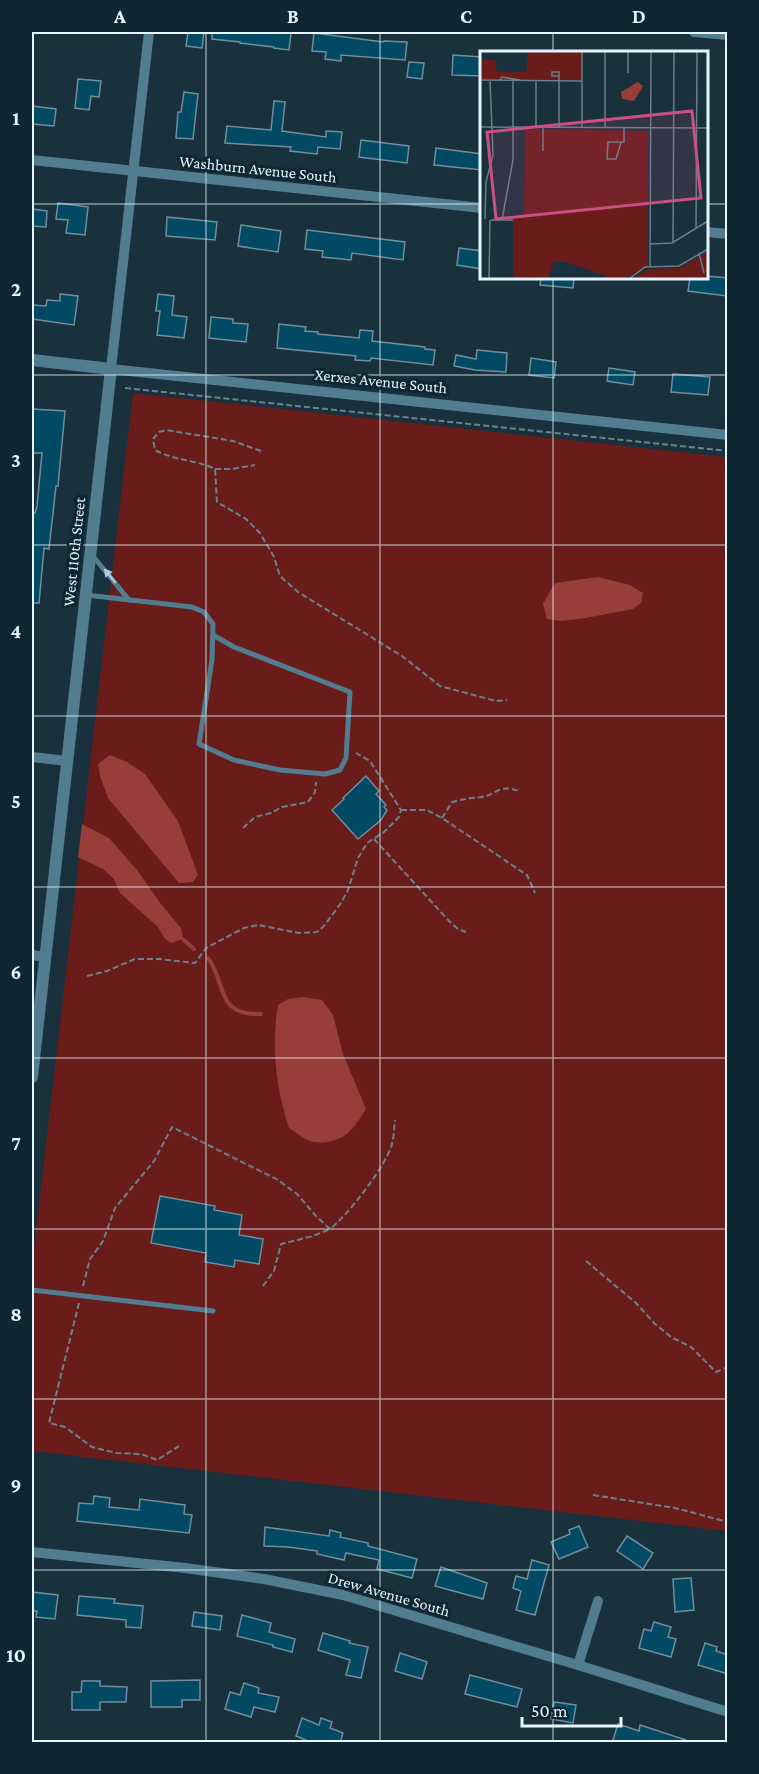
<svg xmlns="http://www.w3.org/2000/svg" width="759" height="1774" viewBox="0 0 759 1774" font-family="'Crimson Pro',serif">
<rect width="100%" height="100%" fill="#18313d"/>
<!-- green -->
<polygon fill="#691c1a" points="133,393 727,457 727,1531 32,1451 32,1265"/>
<!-- water -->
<g fill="#993d38">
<polygon points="598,577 630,585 643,593 641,603 633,609 586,618 561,621 547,619 543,604 555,583"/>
<polygon points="110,755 127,762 145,774 178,821 198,875 193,882 179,883 108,798 100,776 98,764"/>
<polygon points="82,824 109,838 137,870 161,904 181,928 183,939 171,943 165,939 158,927 120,893 114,879 103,869 78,857"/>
<path d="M303 997 322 1000 333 1015 343 1054 366 1109C353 1130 343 1145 314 1142 306 1141 296 1132 289 1128 276 1087 271 1048 278 1005L288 999Z"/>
</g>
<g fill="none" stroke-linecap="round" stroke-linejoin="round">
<!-- stream -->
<g stroke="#993d38" stroke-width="4">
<polyline points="183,939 194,949"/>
<path d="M208 958C227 983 215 1016 261 1014"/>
</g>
</g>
<!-- building -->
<g fill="#024963" stroke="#728d9c" stroke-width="1.5">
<polygon points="188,32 204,32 202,48 186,46"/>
<polygon points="212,32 278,32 291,33 289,50 274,48 274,47 240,43 240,42 212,39"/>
<polygon points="314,33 383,42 384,41 407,42 405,60 341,55 341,61 325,59 326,52 312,51"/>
<polygon points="453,55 482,57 482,76 452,75"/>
<polygon points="409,62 424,63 422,79 407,77"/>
<polygon points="78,79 101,81 99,97 91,96 89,110 75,108"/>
<polygon points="184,92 198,94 193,139 176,138 178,112 181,112"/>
<polygon points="274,101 285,102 282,131 326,137 326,131 342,132 340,149 318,147 317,154 290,151 291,147 225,143 227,126 271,130"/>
<polygon points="32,106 56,109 54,126 32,124"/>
<polygon points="361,140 409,146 407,163 359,157"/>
<polygon points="436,148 482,154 482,170 434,165"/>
<polygon points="58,203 88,207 85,235 66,233 68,220 56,219"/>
<polygon points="32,209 47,211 46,227 32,226"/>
<polygon points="167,217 217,222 215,240 166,236"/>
<polygon points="241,225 281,231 278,252 238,246"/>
<polygon points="307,230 405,242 403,260 352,253 351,260 322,257 323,251 305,249"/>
<polygon points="459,248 482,251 482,269 457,265"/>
<polygon points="706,276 728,278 727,296 688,291 690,278 706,278"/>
<polygon points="541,278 574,278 573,288 540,285"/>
<polygon points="60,294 78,296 74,325 32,319 32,305 46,306 47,300 60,301"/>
<polygon points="158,294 174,296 172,315 187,317 184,338 157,335 160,311 156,311"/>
<polygon points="211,317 233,319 233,323 248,324 246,342 209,338"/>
<polygon points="279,324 306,327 305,331 318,332 318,334 359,338 360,330 373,331 372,341 425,347 425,349 435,350 433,365 371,358 370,361 355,360 356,356 277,348"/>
<polygon points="477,350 507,353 506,372 475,370 454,366 456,355 476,359"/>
<polygon points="531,358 556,362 554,378 529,375"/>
<polygon points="609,368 635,372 633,385 607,381"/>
<polygon points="673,374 710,377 708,395 671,392"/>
<polygon points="32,409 65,411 58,486 56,486 49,549 44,548 39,603 32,603 32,512 35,513 37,506 42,453 32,453"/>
<polygon points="366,776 379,791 376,794 386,805 384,807 387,810 381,820 358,839 332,810 344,799 343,798"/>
<polygon points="160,1196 215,1206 214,1210 242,1215 239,1235 263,1239 259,1264 235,1260 234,1267 205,1262 206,1253 151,1243"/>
<polygon points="94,1496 110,1498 109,1507 139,1510 140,1499 185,1505 184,1514 192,1515 189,1533 77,1521 79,1503 93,1504"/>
<polygon points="579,1526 588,1547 559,1559 551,1542 570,1534 569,1530"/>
<polygon points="265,1527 329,1536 330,1530 341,1533 340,1537 368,1543 368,1546 417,1559 412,1578 377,1569 379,1560 346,1553 344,1560 317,1554 317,1551 288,1547 264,1546"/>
<polygon points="627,1536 653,1553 643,1569 617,1551"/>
<polygon points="532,1560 549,1565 535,1615 516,1610 521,1591 513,1588 516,1576 527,1579"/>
<polygon points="441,1567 487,1583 483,1599 435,1586"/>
<polygon points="691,1578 694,1610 675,1612 673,1579"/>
<polygon points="32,1592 58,1595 55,1619 36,1617 37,1611 32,1611"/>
<polygon points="79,1596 115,1599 114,1603 143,1606 141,1628 126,1627 126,1620 77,1615"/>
<polygon points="194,1612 222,1616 220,1630 192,1626"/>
<polygon points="242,1615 271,1623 269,1632 295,1639 292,1652 273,1647 273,1645 237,1636"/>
<polygon points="654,1622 671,1627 668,1637 676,1639 671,1657 639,1648 644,1629 651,1631"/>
<polygon points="323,1633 350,1641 349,1643 368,1647 361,1678 346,1675 350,1660 318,1650"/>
<polygon points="705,1643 717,1647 716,1651 728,1655 728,1674 698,1665"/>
<polygon points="400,1653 427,1662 422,1679 395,1671"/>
<polygon points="470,1675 522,1689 517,1707 465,1694"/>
<polygon points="200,1680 200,1700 182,1700 182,1707 151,1707 151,1681"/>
<polygon points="82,1681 100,1681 100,1686 127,1687 126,1702 100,1702 100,1710 72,1710 72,1692 81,1692"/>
<polygon points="244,1683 259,1688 258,1693 279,1697 275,1712 254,1707 251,1717 225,1709 230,1692 240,1695"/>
<polygon points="554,1702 576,1705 573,1723 551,1719"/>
<polygon points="302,1718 319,1725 321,1718 332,1722 330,1728 343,1733 340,1743 313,1743 296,1736"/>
<polygon points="618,1724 639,1731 640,1725 686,1740 686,1743 621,1743 613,1740"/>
</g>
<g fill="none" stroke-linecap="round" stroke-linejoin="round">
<!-- path -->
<g stroke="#6d828c" stroke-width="2" stroke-dasharray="6 3" stroke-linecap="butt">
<polyline points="125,388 728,451"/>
<path d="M261 451 233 441 166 430 159 432 153 439 155 450C175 461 194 459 215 469L217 502 246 519 260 533 274 557 280 576 298 592 402 656 440 686 496 701 507 700"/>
<polyline points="215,469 231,469 255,465"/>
<polyline points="401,810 427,810 442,818 527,875 535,893"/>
<path d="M442 818 452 802C462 799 472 798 482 797 500 793 498 784 519 791"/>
<polyline points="243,828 255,817 271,813 282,807 308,802 315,792 316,782"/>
<polyline points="374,839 450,922 458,929 466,932"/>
<polyline points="87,976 107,971 135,959 159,959 195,963 206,948 244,928 258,925 299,933 317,932 324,926 341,903 348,890 358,858 367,843 384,832 399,817 401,810 370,761 356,753"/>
<polyline points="586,1261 636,1303 654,1323 671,1337 691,1347 716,1372 728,1367"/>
<path d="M83 1286 90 1259 103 1241 115 1208 154 1161 172 1127 278 1180 297 1194 316 1216 330 1229C348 1215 386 1166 392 1144 394 1137 394 1128 395 1120"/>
<polyline points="263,1286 274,1271 281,1244 313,1236 330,1229"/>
<polyline points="79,1303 49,1423 65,1427 92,1447 116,1453 141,1454 157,1460 179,1446"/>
<polyline points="593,1495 675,1508 728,1522"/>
</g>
<!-- service -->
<g stroke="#527c90" stroke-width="5">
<polyline points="92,555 129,600"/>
<polyline points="86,595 192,607 204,612 213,624 212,660 199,744 234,760 280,770 325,774 340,770 346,758 350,692 234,647 213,635"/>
<polyline points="32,1290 213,1311"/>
</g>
<!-- minor -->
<g stroke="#527c90" stroke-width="10">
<polyline points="149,32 111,369 728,435"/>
<polyline points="694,32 728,35"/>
<polyline points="32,160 482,208"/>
<polyline points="706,232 728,234"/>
<polyline points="32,757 67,761"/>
<polyline points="32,955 45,957"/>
<polyline points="32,1552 185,1568 264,1579 343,1595 578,1665 728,1712"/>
<polyline points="578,1665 598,1601"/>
</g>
<!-- tertiary -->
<polyline stroke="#527c90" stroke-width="12" points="32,360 111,369 32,1077"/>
</g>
<!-- one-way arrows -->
<defs><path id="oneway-solid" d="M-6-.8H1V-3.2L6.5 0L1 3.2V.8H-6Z" transform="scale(1.5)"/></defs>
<use fill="#b3cbd7" href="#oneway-solid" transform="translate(110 576) rotate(-129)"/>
<!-- grid -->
<path fill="none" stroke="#e7f5fd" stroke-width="1.5" stroke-opacity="0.55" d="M206 32V1742M380 32V1742M553 32V52M32 204H482M706 204H728M553 278V1742M32 375H728M32 545H728M32 716H728M32 887H728M32 1058H728M32 1229H728M32 1399H728M32 1570H728"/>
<g text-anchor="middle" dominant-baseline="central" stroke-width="6" stroke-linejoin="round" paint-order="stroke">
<!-- street labels -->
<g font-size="16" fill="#e7f5fd" stroke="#0e2733">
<text transform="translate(258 169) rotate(6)">Washburn Avenue South</text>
<text transform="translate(381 381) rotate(6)">Xerxes Avenue South</text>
<text transform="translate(74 552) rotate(-84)">West 110th Street</text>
<text transform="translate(389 1594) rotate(16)">Drew Avenue South</text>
</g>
</g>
<!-- overview -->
<g transform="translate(480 51)">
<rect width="228" height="228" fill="#18313d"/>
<path d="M48 0H101V29L0 28V8L15 9 17 21H46ZM45 78 168 80V215L151 225 134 228 86 211H74L68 228H33V167H44ZM228 200V228H152L168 218 200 217Z" fill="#691c1a"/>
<path d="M158 31 163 35 154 50 142 48 141 41Z" fill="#993d38"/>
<path fill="none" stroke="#6b7f8a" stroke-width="1.5" d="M72 21H79V25H72ZM148 22V0M0 29 102 30M19 30 22 26 40 29M0 76 228 77M56 76V30M79 76V25M102 76V0M125 76V0M141 92 136 108H127L128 91H144V77M63 100V76M5 168 6 131 13 104 10 29M11 169H33M22 169 33 109V30M216 178 217 0M193 191 194 0M171 193 192 192 228 170M219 202 224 222M170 216 171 0M9 228 10 169M149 228 165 216 199 215 228 198"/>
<path fill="#cb4f84" fill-opacity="0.15" stroke="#cb4f84" stroke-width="3" d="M212 60 221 147 16 168 7 81Z"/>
<rect width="228" height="228" fill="none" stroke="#e7f5fd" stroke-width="3"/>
</g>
<!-- border -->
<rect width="759" height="1774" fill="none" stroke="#0e2733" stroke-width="66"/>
<!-- scale -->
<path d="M522 1717v9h99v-9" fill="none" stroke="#e7f5fd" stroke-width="3"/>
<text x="531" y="1717" font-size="18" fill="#e7f5fd" stroke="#0e2733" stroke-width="4.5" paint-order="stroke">50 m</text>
<rect x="33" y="33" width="693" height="1708" fill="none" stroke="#e7f5fd" stroke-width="2"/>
<g font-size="20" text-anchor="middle" font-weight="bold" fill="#e7f5fd">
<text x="120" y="23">A</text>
<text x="293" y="23">B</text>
<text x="466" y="23">C</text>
<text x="639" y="23">D</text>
<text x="16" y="125">1</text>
<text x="16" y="296">2</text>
<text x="16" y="467">3</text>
<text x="16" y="638">4</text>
<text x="16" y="808">5</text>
<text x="16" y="979">6</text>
<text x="16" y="1150">7</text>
<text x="16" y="1321">8</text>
<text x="16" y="1492">9</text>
<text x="16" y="1662">10</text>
</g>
</svg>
